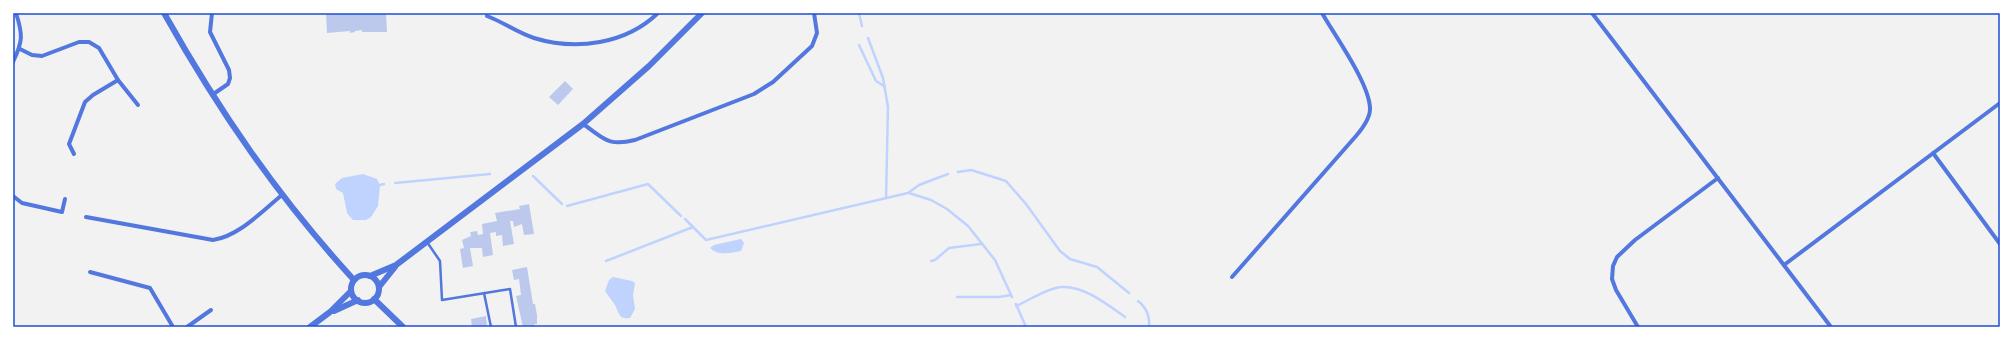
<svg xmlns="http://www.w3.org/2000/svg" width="2013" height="340" viewBox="0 0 2013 340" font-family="Literata,serif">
<rect width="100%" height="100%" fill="#f2f2f2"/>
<!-- water -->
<g fill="#bfd3fe">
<polygon points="363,174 377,179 380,185 378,206 371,217 366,220 353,220 347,213 343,193 336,189 335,184 342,178"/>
<path d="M741 239 744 243 741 251C731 253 718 256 710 248L714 245Z"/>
<path d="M613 277 632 281 635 283 633 295 635 309 630 318C619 320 619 313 615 305 612 300 608 296 605 291L609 280Z"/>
</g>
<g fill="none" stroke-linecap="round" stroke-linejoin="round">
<!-- stream -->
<g stroke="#bfd3fe" stroke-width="2.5">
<polyline points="859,13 862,26"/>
<polyline points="868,38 883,78 888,107 886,198"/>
<polyline points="859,45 876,81 884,86"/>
<polyline points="958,172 971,170 1006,181 1026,204 1060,251 1070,259 1097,267 1129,293"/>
<polyline points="533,176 562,204"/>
<polyline points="395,183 490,174"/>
<polyline points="380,185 384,184"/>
<polyline points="909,193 931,200 947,209 968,226 995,260 1012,297"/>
<polyline points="567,206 648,184 681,216"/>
<polyline points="685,219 706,240 908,193 919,185 948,174"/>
<polyline points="606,261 693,227"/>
<polyline points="931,261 935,260 949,248 981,244"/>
<polyline points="957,297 999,297 1011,295"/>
<path d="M1138 301C1147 308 1150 316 1149 327"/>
<polyline points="1016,304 1026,327"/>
<path d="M1016 306C1030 300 1047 288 1062 287 1085 286 1108 305 1125 317"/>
</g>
</g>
<!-- building -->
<g fill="#bdc9ec">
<polygon points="326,13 386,13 387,32 362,32 362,30 355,31 355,32 350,33 350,31 327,33"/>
<polygon points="565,81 573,89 558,105 549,97"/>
<polygon points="529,204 534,234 524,235 522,224 514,227 513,221 510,221 514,244 503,246 502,235 496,236 496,232 490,233 493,255 483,257 482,248 470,248 473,266 463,268 460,249 464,248 462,240 471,236 470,232 477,231 478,235 483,234 482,224 497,221 495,213 520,209 519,206"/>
<polygon points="527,267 533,304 535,304 537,315 537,324 534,324 535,327 523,327 516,296 521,295 519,279 514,280 512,270"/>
<polygon points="486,316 487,327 472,327 471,319"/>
</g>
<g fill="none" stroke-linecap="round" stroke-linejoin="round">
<!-- service -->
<g stroke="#5277de" stroke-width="2.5">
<polyline points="427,242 440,261 442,300 510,289 516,327"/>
<polyline points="484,293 491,327"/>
</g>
<!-- minor -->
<g stroke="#5277de" stroke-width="4">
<polyline points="1592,13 1831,327"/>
<path d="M487 16C503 22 518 33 534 38 576 51 626 44 658 13"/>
<polyline points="20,49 32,55 42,56 79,42 89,42 99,48 118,80 138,105"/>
<path d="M13 62C23 41 23 35 16 13"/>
<polyline points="212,95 228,84 230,78 229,70 210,32 212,13"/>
<path d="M583 124C604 138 607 147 635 140L754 94 773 82 812 46 817 33 814 13"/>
<polyline points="1933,153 2000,244"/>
<polyline points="74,154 69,144 85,102 93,95 118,80"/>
<polyline points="13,196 22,203 62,212 65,199"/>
<path d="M86 217 213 240C239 236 261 212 282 195"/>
<polyline points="1784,265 2000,103"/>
<polyline points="90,272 150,288 173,327"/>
<path d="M1232 277 1356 136C1362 129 1370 119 1370 109 1370 84 1335 36 1322 13"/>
<polyline points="187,327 211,310"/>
<polyline points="1638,327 1616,290 1612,279 1613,266 1617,257 1635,240 1718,178"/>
</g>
<!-- tertiary -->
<g stroke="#5277de" stroke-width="6">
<path d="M164 13C219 111 278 197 354 280"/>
<circle cx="365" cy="289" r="14"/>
<polyline points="370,276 396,265 583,124 649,66 702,13"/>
<polyline points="379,287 395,267"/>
<polyline points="374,299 403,327"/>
<polyline points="334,311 358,300"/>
<polyline points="310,327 330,312 351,291"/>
</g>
</g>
<!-- border -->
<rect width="2013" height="340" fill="none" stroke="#ffffff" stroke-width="28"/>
<rect x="14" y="14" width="1985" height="312" fill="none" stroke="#1d4ed8" stroke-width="1.5"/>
</svg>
